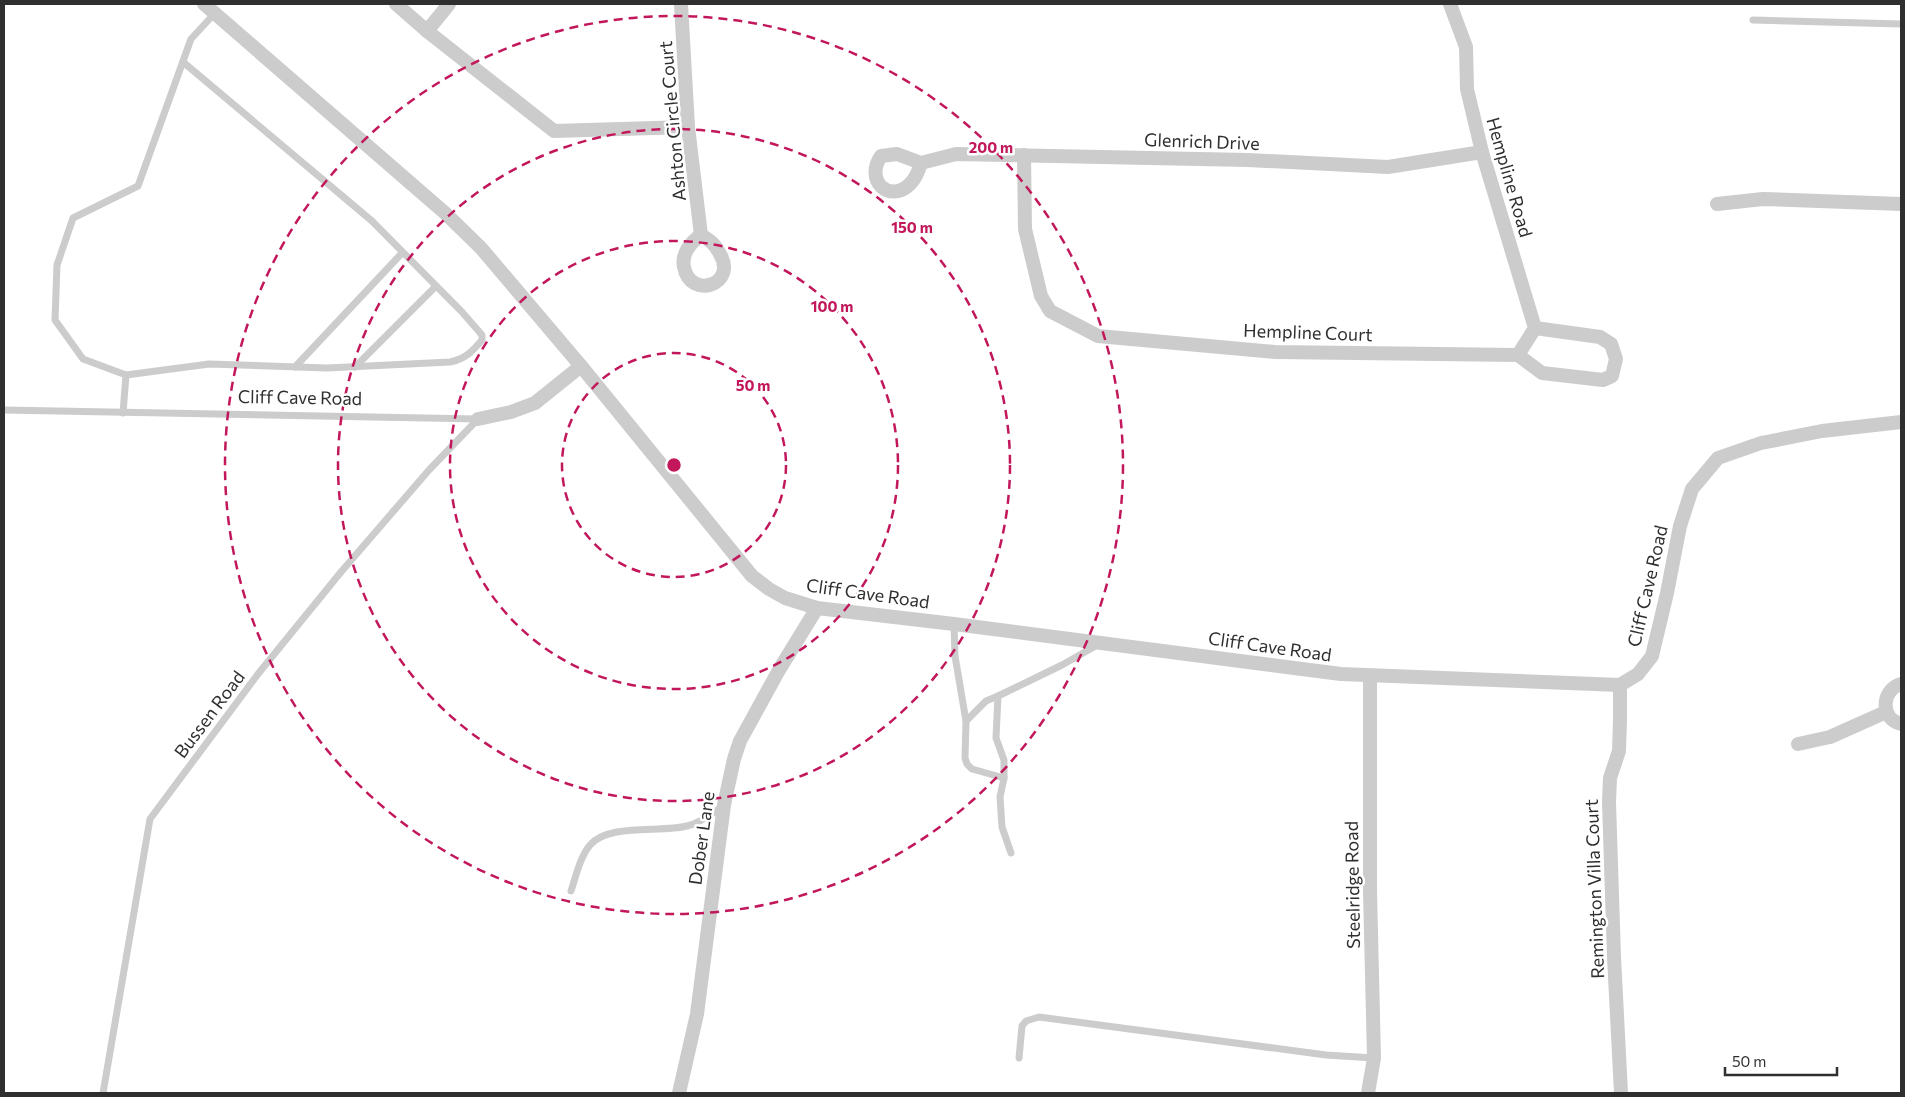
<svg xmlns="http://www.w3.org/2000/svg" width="1905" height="1097" viewBox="0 0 1905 1097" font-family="Commissioner,sans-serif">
<rect width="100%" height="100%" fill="#fff"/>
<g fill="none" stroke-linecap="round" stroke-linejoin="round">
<!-- lane -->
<g stroke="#ccc" stroke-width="7">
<polyline points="1753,20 1901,24"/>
<polyline points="295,367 402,253"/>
<polyline points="355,367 436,286"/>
<path d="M126 375 209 364 327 368 450 362C465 359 472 352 482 340V335L462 312 372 221 183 62"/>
<polyline points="4,410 478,419"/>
<polyline points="123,413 126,375 83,359 55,320 57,265 73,218 138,186 191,39 215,13"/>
<polyline points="954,624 955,656 966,721 965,758 967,764 972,769 1004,778"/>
<polyline points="966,721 986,701 998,696"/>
<polyline points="1011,853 1002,827 1000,797 1004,778 1004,760 996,738 998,696 1062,665 1099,644"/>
<path d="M571 891C576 876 580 857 590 845 609 823 660 833 687 826 701 823 712 813 724 806"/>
<polyline points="1019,1058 1022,1026 1026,1021 1039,1017 1326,1055 1374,1058"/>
<polyline points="103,1093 150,819 258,674 341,572 429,470 478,419"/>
</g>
<!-- street -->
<g stroke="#ccc" stroke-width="14">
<polyline points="204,4 445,213 481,248 581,366"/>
<polyline points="396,4 427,31 554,131 688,127"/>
<polyline points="681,4 688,127 701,235"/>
<polyline points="1450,4 1466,47 1467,89 1482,152 1535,328 1518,355"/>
<polyline points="427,31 449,4"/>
<polyline points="1024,155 1025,229 1041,296 1050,311 1098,336 1275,352 1518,355 1542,373 1603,380 1612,376 1616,359 1611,344 1600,337 1535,328"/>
<path d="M921 163C919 170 916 178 910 184 890 204 864 181 881 156L897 154 921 163 956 154 1248 160 1388 167 1482 152"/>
<polyline points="1717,204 1763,199 1901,204"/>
<path d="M701 235C710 240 715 244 720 254 738 285 690 300 684 267 681 254 691 242 701 235Z"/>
<polyline points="478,419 511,412 535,403 581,366 752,576 769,589 785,598 817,608 954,624 1341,674 1620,685 1638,674 1652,656 1667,593 1680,526 1692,489 1718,458 1761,443 1822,431 1901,422"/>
<path d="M1901 684C1881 690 1880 719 1901 724"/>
<polyline points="1620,685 1620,719 1619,751 1610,778 1609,802 1614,957 1621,1093"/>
<polyline points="1798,744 1830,737 1886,712"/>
<polyline points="679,1093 697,1014 724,805 734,759 740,741 779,670 817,608"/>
<polyline points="1368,1093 1374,1058 1370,891 1370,676"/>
</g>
</g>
<!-- distance rings -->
<g fill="none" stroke="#c2185b" stroke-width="2.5" stroke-dasharray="9 6">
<circle cx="674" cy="465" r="112"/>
<circle cx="674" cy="465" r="224"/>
<circle cx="674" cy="465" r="336"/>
<circle cx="674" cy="465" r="449"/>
</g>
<g text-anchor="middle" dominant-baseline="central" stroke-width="5" stroke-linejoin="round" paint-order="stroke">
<!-- street labels -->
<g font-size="18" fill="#2f2f2f" stroke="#fff">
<text transform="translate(672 121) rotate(-95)">Ashton Circle Court</text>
<text transform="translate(1202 141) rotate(2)">Glenrich Drive</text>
<text transform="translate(1510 177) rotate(74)">Hempline Road</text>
<text transform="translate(1308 332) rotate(2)">Hempline Court</text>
<text transform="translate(300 397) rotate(1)">Cliff Cave Road</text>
<text transform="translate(1647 586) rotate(-77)">Cliff Cave Road</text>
<text transform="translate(868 593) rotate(8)">Cliff Cave Road</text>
<text transform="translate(1270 646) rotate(8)">Cliff Cave Road</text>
<text transform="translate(209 714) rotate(-53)">Bussen Road</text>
<text transform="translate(701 838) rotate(-82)">Dober Lane</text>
<text transform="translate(1352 885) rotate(-91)">Steelridge Road</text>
<text transform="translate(1594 889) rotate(-92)">Remington Villa Court</text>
</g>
</g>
<circle cx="674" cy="465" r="8" fill="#c2185b" stroke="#fff" stroke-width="2.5"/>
<g font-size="15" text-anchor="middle" font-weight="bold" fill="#c2185b" stroke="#fff" stroke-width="5" stroke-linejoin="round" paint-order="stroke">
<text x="991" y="153">200 m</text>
<text x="912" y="233">150 m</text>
<text x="832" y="312">100 m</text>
<text x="753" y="391">50 m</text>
</g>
<!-- border -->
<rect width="1905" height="1097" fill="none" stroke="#2f2f2f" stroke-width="10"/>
<!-- scale -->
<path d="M1725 1067v8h112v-8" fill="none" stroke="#2f2f2f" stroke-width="2.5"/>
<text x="1732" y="1067" font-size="15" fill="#2f2f2f" stroke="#ffffff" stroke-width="4" paint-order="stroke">50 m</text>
</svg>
